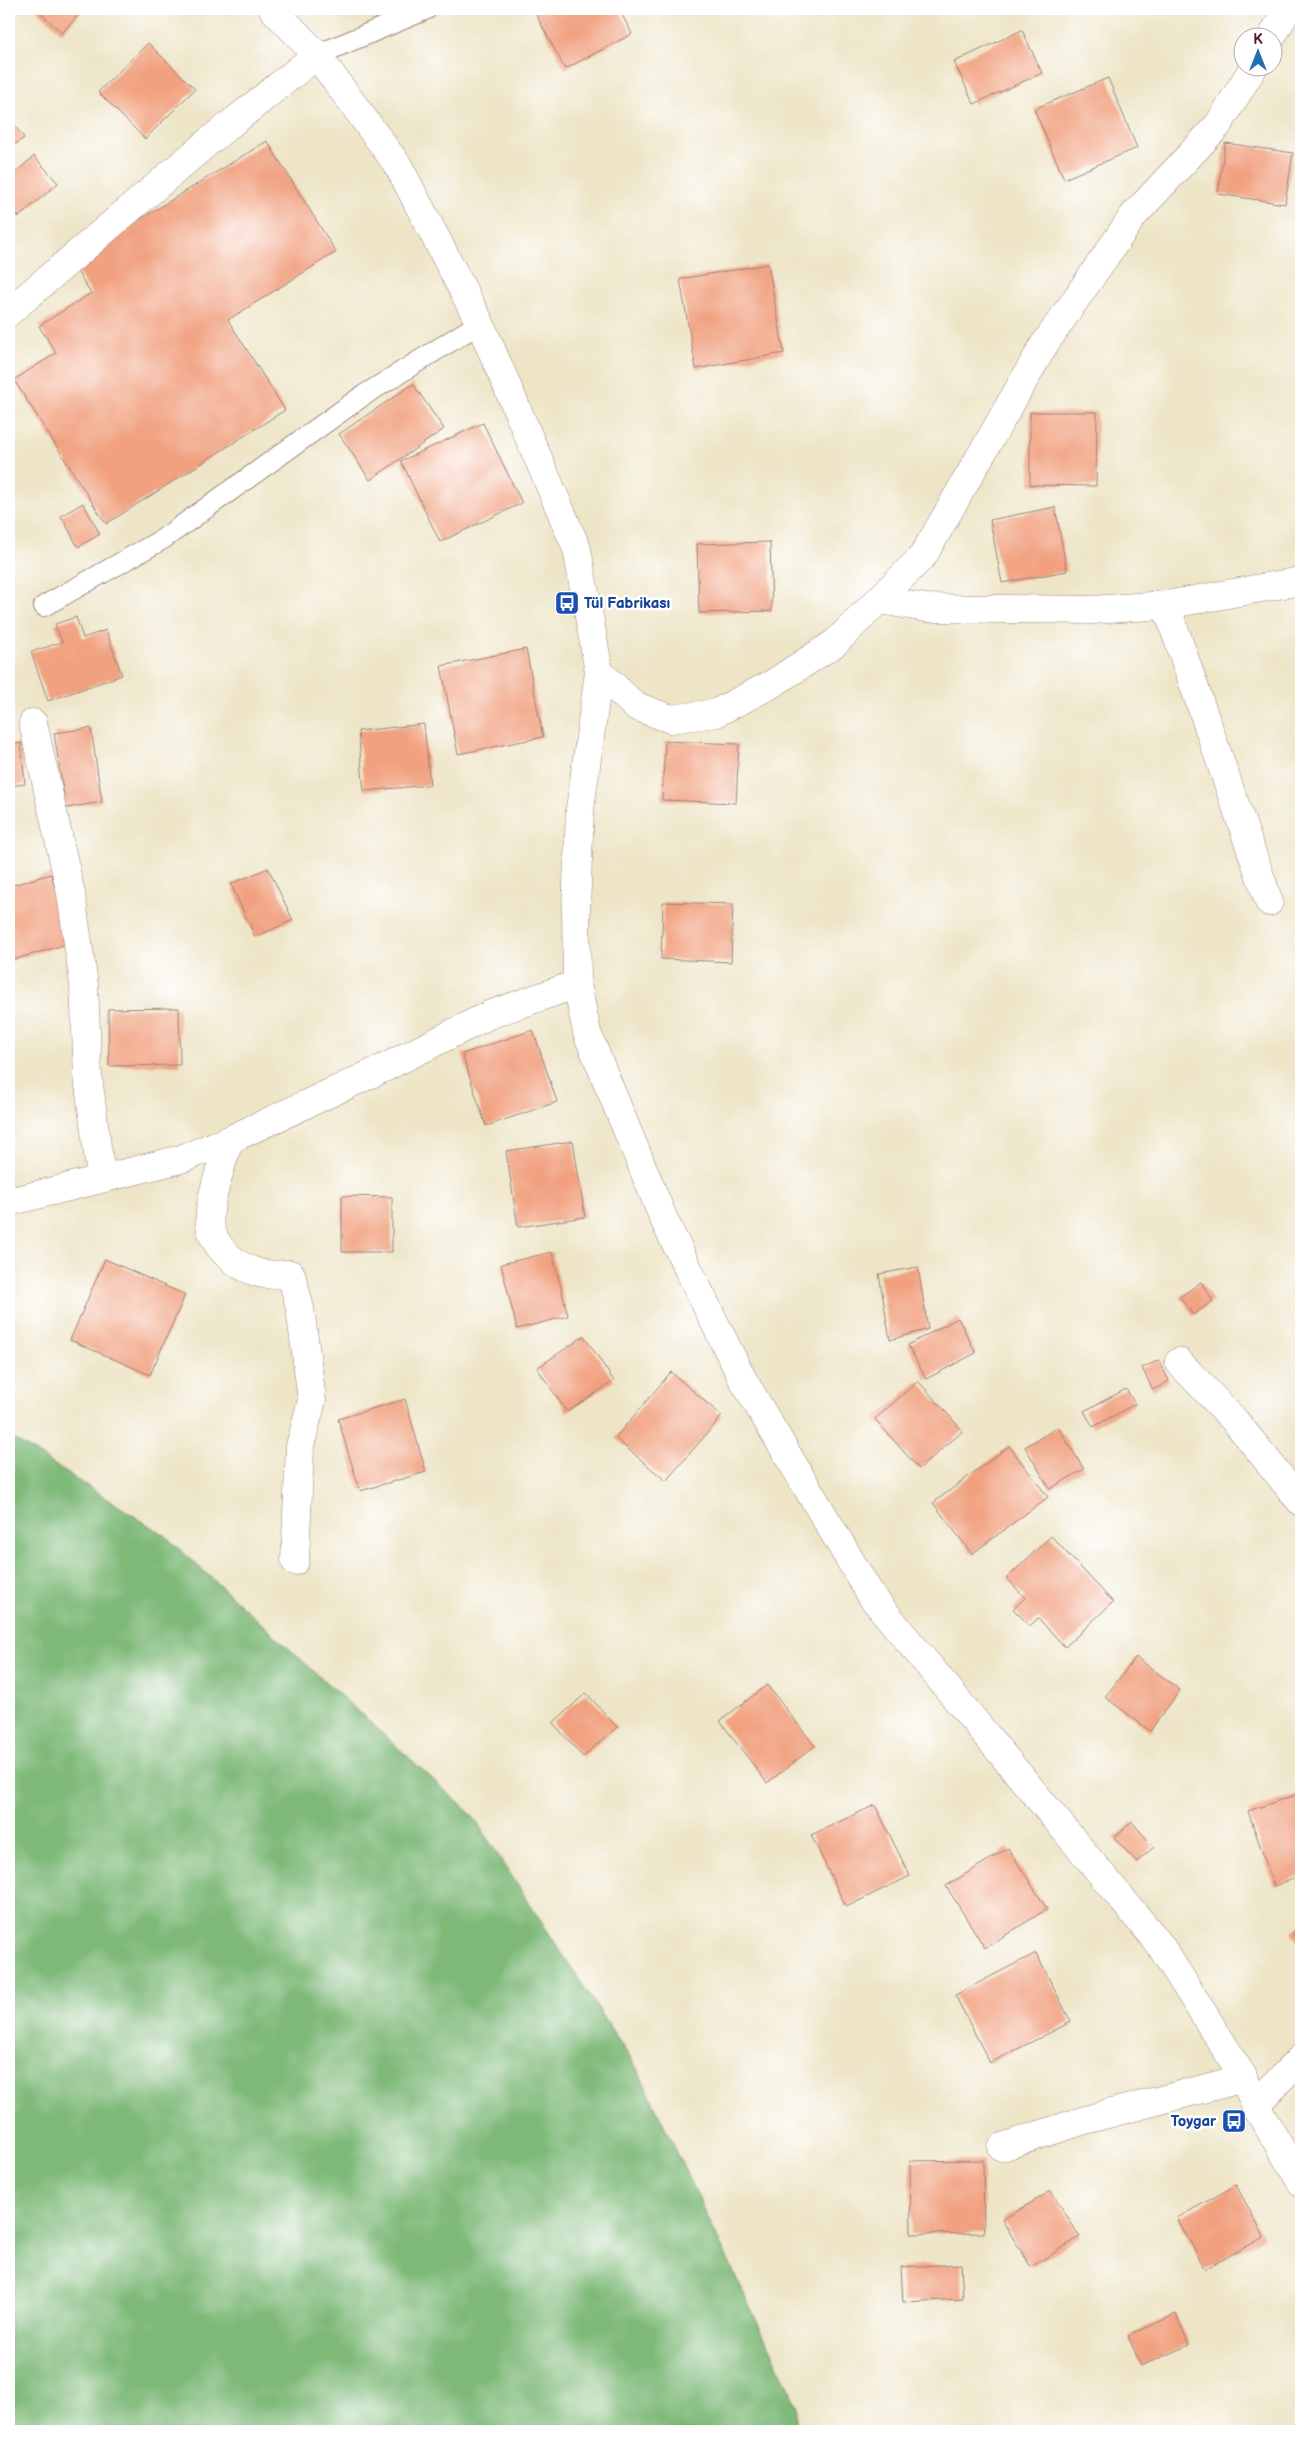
<svg xmlns="http://www.w3.org/2000/svg" width="1310" height="2440" viewBox="0 0 1310 2440" font-family="'Balsamiq Sans',sans-serif">
<rect width="100%" height="100%" fill="#fff"/>
<filter id="ink" filterUnits="userSpaceOnUse"><feTurbulence type="fractalNoise" baseFrequency=".02" numOctaves="2"/><feDisplacementMap in="SourceGraphic" scale="10" xChannelSelector="R" yChannelSelector="G"/><feConvolveMatrix kernelMatrix="1 2 1 2 8 2 1 2 1" color-interpolation-filters="sRGB"/></filter>
<filter id="wash" filterUnits="userSpaceOnUse"><feTurbulence type="fractalNoise" baseFrequency=".0096" numOctaves="4" result="noise"/><feDisplacementMap in="SourceGraphic" scale="20" xChannelSelector="R" yChannelSelector="G"/><feGaussianBlur stdDeviation="1.12" result="paint"/><feColorMatrix in="noise" values="0 0 0 0 0 0 0 0 0 0 0 0 0 0 0 0 0 1.4 0 .05"/><feComposite in="paint" operator="in"/></filter>
<g filter="url(#wash)">
<rect width="100%" height="100%" fill="#eee5c7"/>
<!-- forest -->
<polygon fill="#7eb978" stroke="#646c52" points="9,1436 164,1535 472,1815 638,2070 796,2404 796,2431 9,2431"/>
<g id="blocks">
<!-- building -->
<g fill="#f1a180">
<polygon points="36,9 84,9 62,33"/>
<polygon points="533,9 619,9 632,34 565,69"/>
<polygon points="1022,30 1042,73 974,104 954,62"/>
<polygon points="148,43 195,89 145,139 98,92"/>
<polygon points="1108,78 1137,148 1064,179 1034,109"/>
<polygon points="9,118 24,138 9,149"/>
<polygon points="267,141 336,252 228,320 285,410 106,524 14,380 56,353 39,326 91,293 71,262"/>
<polygon points="1225,143 1293,153 1285,204 1218,194"/>
<polygon points="34,156 58,183 19,217 9,205 9,178"/>
<polygon points="768,264 784,353 696,369 680,279"/>
<polygon points="413,384 444,429 370,480 339,434"/>
<polygon points="1030,412 1097,412 1096,486 1030,485"/>
<polygon points="483,423 522,503 440,542 401,461"/>
<polygon points="83,503 100,534 78,547 61,516"/>
<polygon points="1055,507 1067,571 1002,583 990,520"/>
<polygon points="770,542 772,611 699,613 697,544"/>
<polygon points="76,617 83,638 106,630 122,675 48,701 31,652 62,642 55,624"/>
<polygon points="526,649 543,737 458,754 441,666"/>
<polygon points="424,724 430,785 364,791 358,731"/>
<polygon points="91,728 102,802 66,808 54,733"/>
<polygon points="665,741 739,744 736,803 662,800"/>
<polygon points="21,743 25,784 9,786 9,745"/>
<polygon points="268,868 293,920 255,937 231,884"/>
<polygon points="51,874 71,943 9,961 9,886"/>
<polygon points="663,902 733,904 731,962 661,959"/>
<polygon points="179,1008 180,1065 109,1066 108,1009"/>
<polygon points="533,1030 557,1102 486,1126 462,1054"/>
<polygon points="573,1141 585,1217 518,1227 506,1151"/>
<polygon points="342,1196 392,1197 392,1252 342,1252"/>
<polygon points="552,1252 568,1316 517,1329 501,1264"/>
<polygon points="105,1259 185,1295 150,1375 70,1340"/>
<polygon points="918,1267 928,1329 890,1340 879,1274"/>
<polygon points="1201,1282 1213,1301 1193,1315 1180,1297"/>
<polygon points="958,1318 976,1353 926,1379 908,1345"/>
<polygon points="584,1336 614,1381 567,1412 537,1368"/>
<polygon points="1159,1360 1169,1381 1153,1390 1142,1368"/>
<polygon points="671,1372 722,1416 666,1481 615,1438"/>
<polygon points="918,1381 963,1431 919,1469 875,1419"/>
<polygon points="1126,1389 1135,1404 1093,1427 1084,1411"/>
<polygon points="405,1399 426,1472 360,1491 338,1419"/>
<polygon points="1058,1427 1084,1469 1050,1489 1025,1447"/>
<polygon points="1009,1446 1048,1497 972,1554 933,1503"/>
<polygon points="1051,1536 1113,1602 1065,1647 1038,1618 1030,1626 1013,1609 1025,1598 1007,1578"/>
<polygon points="1136,1657 1180,1690 1150,1731 1105,1697"/>
<polygon points="767,1685 815,1746 767,1783 720,1721"/>
<polygon points="586,1693 617,1727 583,1757 553,1723"/>
<polygon points="1301,1793 1301,1876 1274,1886 1248,1811"/>
<polygon points="875,1805 910,1876 846,1907 811,1835"/>
<polygon points="1132,1822 1154,1847 1137,1862 1114,1838"/>
<polygon points="1008,1848 1047,1909 985,1948 946,1886"/>
<polygon points="1301,1925 1301,1944 1292,1933"/>
<polygon points="1036,1953 1071,2022 990,2063 955,1995"/>
<polygon points="983,2160 984,2233 911,2234 910,2161"/>
<polygon points="1236,2185 1264,2237 1205,2269 1177,2218"/>
<polygon points="1051,2191 1080,2237 1031,2267 1002,2220"/>
<polygon points="961,2264 963,2299 903,2302 901,2267"/>
<polygon points="1176,2314 1189,2345 1141,2366 1128,2336"/>
</g>
</g>
</g>
<g filter="url(#ink)">
<use href="#blocks" fill-opacity="0" stroke="#9c8279" stroke-width="1"/>
<g fill="none" stroke-linecap="round" stroke-linejoin="round">
<defs>
<g id="service">
<polyline points="317,55 427,9"/>
<polyline points="44,606 163,539 361,397 480,323"/>
</g>
<g id="minor">
<polyline points="1271,38 1288,9"/>
<polyline points="9,312 208,142 317,55"/>
<polyline points="880,600 926,608 1091,610 1166,605 1301,581"/>
<polyline points="1166,605 1269,902"/>
<polyline points="599,672 635,706 671,719 716,713 772,684 835,643 923,556 1044,345 1134,215 1218,125 1253,68"/>
<polyline points="33,723 71,894 84,985 88,1077 101,1177"/>
<path d="M229 1140C224 1159 206 1207 210 1225 214 1248 236 1266 256 1272 266 1276 280 1274 291 1274L300 1308 312 1400 300 1446 295 1561"/>
<polyline points="9,1199 17,1200 181,1159 229,1140 386,1067 489,1015 577,984"/>
<polyline points="1179,1362 1236,1422 1301,1502"/>
<polyline points="1255,2105 1301,2058"/>
<polyline points="1002,2147 1085,2120 1244,2078"/>
</g>
<polyline id="secondary" points="273,9 317,55 399,167 480,323 577,549 599,672 580,809 576,909 577,984 587,1033 665,1222 742,1378 872,1597 1160,1945 1244,2078 1255,2105 1301,2182"/>
</defs>
<!-- service casing -->
<use href="#service" stroke="#9c8279" stroke-width="22"/>
<!-- minor casing -->
<use href="#minor" stroke="#9c8279" stroke-width="29"/>
<!-- secondary casing -->
<use href="#secondary" stroke="#9c8279" stroke-width="29"/>
<!-- service -->
<use href="#service" stroke="#fff" stroke-width="20"/>
<!-- minor -->
<use href="#minor" stroke="#fff" stroke-width="28"/>
<!-- secondary -->
<use href="#secondary" stroke="#fff" stroke-width="28"/>
</g>
</g>
<!-- icons -->
<defs>
<symbol id="bus-square" viewBox="-11 -11 22 22"><rect x="-9" y="-9" width="18" height="18" rx="4" fill="#1a4fb4" stroke="#fff"/><path d="M-5-6H5V4H4V6H2V4H-2V6H-4V4H-5ZM-3.5-4V0h7V-4ZM-3.5 1.2v1.5H-2V1.2ZM2 1.2v1.5H3.5V1.2Z" fill="#fff"/></symbol>
</defs>
<g fill-rule="evenodd">
<use href="#bus-square" x="553" y="589" width="28" height="28"/>
<use href="#bus-square" x="1220" y="2107" width="28" height="28"/>
</g>
<g text-anchor="middle" dominant-baseline="central" stroke-width="5" stroke-linejoin="round" paint-order="stroke">
<!-- transit labels -->
<g font-size="15" font-weight="bold" fill="#164399" stroke="#fff" text-anchor="start">
<text x="584" y="603">Tül Fabrikası</text>
<text x="1216" y="2121" text-anchor="end">Toygar</text>
</g>
</g>
<!-- margin -->
<rect width="1310" height="2440" fill="none" stroke="#fff" stroke-width="30"/>
<!-- north arrow -->
<g transform="translate(1258 52)"><circle r="24" fill="#ffffff" stroke="#b7a5aa"/>
<path d="M0-4L9 19L0 12L-9 19Z" fill="#1f6fb2"/>
<text y="-8" font-size="14" font-weight="bold" text-anchor="middle" fill="#4a1f2b">K</text>
</g>
</svg>
